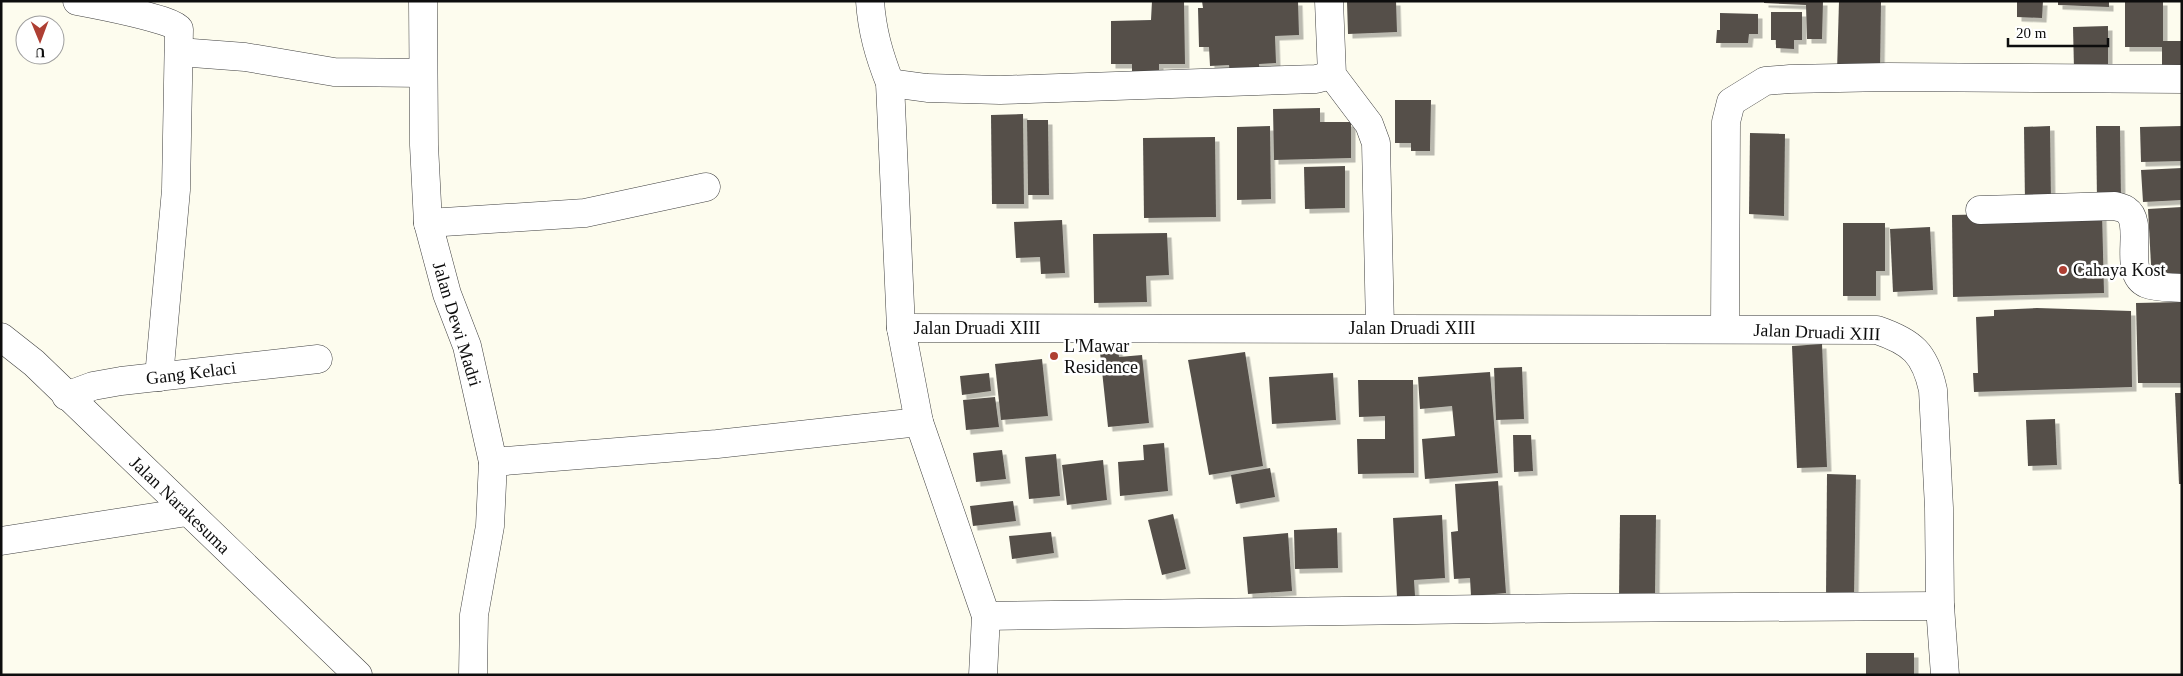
<svg xmlns="http://www.w3.org/2000/svg" width="2183" height="676" viewBox="0 0 2183 676" font-family="'Times New Roman',serif">
<defs>
<filter id="shadow"><feDropShadow dx="4.5" dy="4.5" stdDeviation="0" flood-color="#0004"/></filter>
</defs>
<rect width="100%" height="100%" fill="#fdfcee"/>
<!-- building -->
<g fill="#544f4a" filter="url(#shadow)">
<polygon points="1152,1 1184,1 1185,64 1159,64 1159,78 1132,77 1132,64 1111,64 1111,21 1151,20"/>
<polygon points="1202,1 1298,1 1299,35 1275,36 1276,63 1259,64 1260,73 1230,75 1229,65 1210,66 1209,47 1199,47 1198,8 1203,8"/>
<polygon points="1347,1 1396,1 1397,32 1348,34"/>
<polygon points="1764,1 1823,1 1822,39 1807,39 1806,5 1764,3"/>
<polygon points="1839,1 1881,1 1880,73 1837,72"/>
<polygon points="2017,1 2043,1 2042,18 2017,17"/>
<polygon points="2058,1 2109,1 2109,7 2058,5"/>
<polygon points="2125,1 2163,1 2163,41 2182,41 2182,71 2162,71 2162,47 2125,47"/>
<polygon points="1771,12 1802,12 1802,40 1794,40 1794,49 1776,48 1776,40 1771,40"/>
<polygon points="1720,13 1758,14 1758,34 1749,34 1748,43 1716,43 1717,30 1720,30"/>
<polygon points="2108,26 2108,69 2074,69 2073,27"/>
<polygon points="1395,100 1431,100 1430,151 1411,151 1411,143 1395,143"/>
<polygon points="1320,108 1320,122 1351,122 1351,158 1274,160 1273,109"/>
<polygon points="1023,114 1024,204 992,204 991,115"/>
<polygon points="1027,120 1048,120 1049,195 1028,195"/>
<polygon points="1270,126 1271,199 1237,200 1237,127"/>
<polygon points="2050,126 2051,203 2025,204 2024,127"/>
<polygon points="2096,126 2120,126 2121,200 2097,201"/>
<polygon points="2182,126 2182,161 2141,162 2140,127"/>
<polygon points="1750,133 1785,134 1784,216 1749,214"/>
<polygon points="1215,137 1216,217 1144,218 1143,138"/>
<polygon points="1345,166 1345,208 1305,209 1304,167"/>
<polygon points="2182,168 2182,200 2143,202 2141,170"/>
<polygon points="2182,207 2182,281 2152,283 2148,209"/>
<polygon points="2102,212 2104,293 1953,297 1952,215"/>
<polygon points="1062,220 1065,273 1041,274 1040,257 1016,258 1014,222"/>
<polygon points="1843,223 1885,223 1885,271 1876,271 1876,296 1843,296"/>
<polygon points="1930,227 1933,290 1893,292 1890,229"/>
<polygon points="1167,233 1169,275 1146,276 1147,302 1094,303 1093,234"/>
<polygon points="2182,302 2182,383 2138,383 2136,303"/>
<polygon points="2037,308 2131,311 2132,387 1974,392 1973,373 1978,373 1976,317 1994,316 1994,310"/>
<polygon points="1117,341 1119,357 1142,355 1149,423 1108,427 1099,343"/>
<polygon points="1822,344 1827,467 1797,468 1792,346"/>
<polygon points="1245,352 1263,466 1209,475 1188,360"/>
<polygon points="1042,359 1048,416 1001,420 995,364"/>
<polygon points="1522,367 1524,419 1496,420 1494,368"/>
<polygon points="1490,372 1498,473 1425,479 1422,439 1455,436 1452,406 1420,409 1418,377"/>
<polygon points="989,373 991,391 962,395 960,376"/>
<polygon points="1333,373 1336,420 1272,424 1269,377"/>
<polygon points="1358,380 1413,380 1414,473 1358,474 1357,439 1385,439 1385,416 1359,417"/>
<polygon points="2175,393 2182,393 2182,484 2179,484"/>
<polygon points="995,397 999,427 966,430 963,400"/>
<polygon points="2055,419 2057,465 2028,466 2026,420"/>
<polygon points="1513,435 1531,435 1533,471 1514,472"/>
<polygon points="1164,443 1168,491 1120,496 1118,462 1144,460 1143,445"/>
<polygon points="1002,450 1006,479 976,482 973,453"/>
<polygon points="1056,454 1060,496 1029,499 1025,457"/>
<polygon points="1103,460 1107,500 1067,505 1062,465"/>
<polygon points="1270,468 1275,497 1236,504 1231,475"/>
<polygon points="1827,474 1856,475 1854,598 1826,598"/>
<polygon points="1498,481 1506,593 1471,596 1470,578 1454,579 1451,532 1458,531 1455,484"/>
<polygon points="1013,501 1016,521 973,526 970,506"/>
<polygon points="1173,514 1186,569 1162,575 1148,520"/>
<polygon points="1442,515 1445,578 1414,580 1415,596 1397,597 1393,518"/>
<polygon points="1620,515 1656,515 1655,598 1619,598"/>
<polygon points="1337,528 1338,568 1295,569 1294,530"/>
<polygon points="1051,532 1054,553 1012,559 1009,536"/>
<polygon points="1288,533 1292,591 1248,594 1243,537"/>
<rect x="1866" y="653" width="48" height="22"/>
</g>
<g fill="none" stroke-linecap="round" stroke-linejoin="round">
<defs>
<g id="minor">
<path d="M77 1C93 4 173 19 179 29L176 190 159 377"/>
<polyline points="423,1 424,145 428,223 447,294 467,346 493,462 490,526 474,615 473,675"/>
<path d="M870 1C872 31 879 55 890 83L901 328 919 422 986 616 983 675"/>
<polyline points="1329,1 1332,75 1369,124 1376,143 1380,328"/>
<polyline points="179,52 245,57 334,72 423,73"/>
<polyline points="890,83 927,88 1000,90 1316,79 1332,75"/>
<path d="M1980 210 2115 206C2118 207 2124 208 2126 210 2146 223 2121 273 2147 284 2157 288 2171 287 2182 288"/>
<polyline points="428,223 585,213 706,187"/>
<path d="M901 328 1877 330C1912 342 1925 353 1933 390L1939 508 1940 606 1945 675"/>
<polyline points="1725,329 1726,122 1731,102 1765,81 1790,79 1888,77 2182,79"/>
<polyline points="1,337 34,363 358,675"/>
<polyline points="66,396 93,386 121,381 318,359"/>
<polyline points="493,462 717,444 919,422"/>
<polyline points="1,541 187,512"/>
<polyline points="986,616 1570,608 1940,606"/>
</g>
</defs>
<!-- minor casing -->
<use href="#minor" stroke="#404040" stroke-width="29"/>
<!-- minor -->
<use href="#minor" stroke="#fff" stroke-width="28"/>
</g>
<!-- markers -->
<g fill="#ae3f33" stroke="#fff" stroke-width="2">
<circle cx="2063" cy="270" r="5"/>
<circle cx="1054" cy="356" r="5"/>
</g>
<g text-anchor="middle" dominant-baseline="central" stroke-width="5" stroke-linejoin="round" paint-order="stroke">
<!-- poi labels -->
<g font-size="18" fill="#0d0d0d" stroke="#fff" text-anchor="start">
<text x="2073" y="270">Cahaya Kost</text>
<text x="1064" y="346">L'Mawar<tspan x="1064" dy="21">Residence</tspan></text>
</g>
<!-- street labels -->
<g font-size="18" fill="#0d0d0d" stroke="#fff">
<text transform="translate(457 324) rotate(73)">Jalan Dewi Madri</text>
<text x="977" y="328">Jalan Druadi XIII</text>
<text x="1412" y="328">Jalan Druadi XIII</text>
<text transform="translate(1817 332) rotate(2)">Jalan Druadi XIII</text>
<text transform="translate(191 373) rotate(-7)">Gang Kelaci</text>
<text transform="translate(180 505) rotate(44)">Jalan Narakesuma</text>
</g>
</g>
<!-- border -->
<rect width="2183" height="676" fill="none" stroke="#0d0d0d" stroke-width="5"/>
<!-- north arrow -->
<g transform="translate(40 40) rotate(179)"><circle r="24" fill="#ffffff" stroke="#9e9e9e"/>
<path d="M0-4L9 19L0 12L-9 19Z" fill="#ae3f33"/>
<text y="-8" font-size="14" font-weight="bold" text-anchor="middle" fill="#0d0d0d">U</text>
</g>
<!-- scale -->
<path d="M2008 38v8h100v-8" fill="none" stroke="#0d0d0d" stroke-width="2.5"/>
<text x="2016" y="38" font-size="15" fill="#0d0d0d" stroke="#ffffff" stroke-width="4" paint-order="stroke">20 m</text>
</svg>
